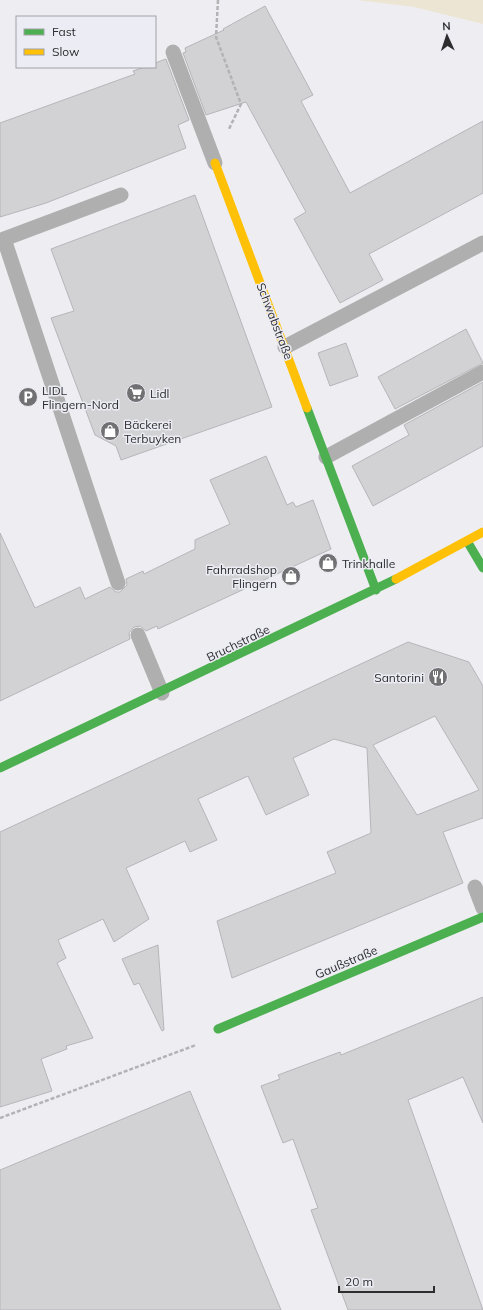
<svg xmlns="http://www.w3.org/2000/svg" width="483" height="1310" viewBox="0 0 483 1310" font-family="Mulish,sans-serif">
<rect width="100%" height="100%" fill="#eeeef2"/>
<!-- green -->
<polygon fill="#ece5d4" points="357,0 483,0 483,24 414,7"/>
<!-- building -->
<g fill="#d2d2d5" stroke="#b6b6ba" fill-rule="evenodd">
<polygon points="265,6 313,95 301,101 350,193 483,121 483,193 369,254 383,280 340,303 294,219 306,212 246,102 206,115 183,53 186,52 185,48 224,30 223,29"/>
<polygon points="166,59 189,120 178,125 186,148 46,203 0,217 0,123 135,74 133,71 145,67 155,67 155,63"/>
<polygon points="195,195 272,407 121,460 116,446 95,435 51,318 74,311 51,249"/>
<polygon points="466,329 483,363 395,409 378,377"/>
<polygon points="346,343 358,376 330,386 318,353"/>
<polygon points="483,382 483,446 373,506 352,466 409,435 404,425"/>
<polygon points="266,456 287,505 293,502 296,507 313,500 331,549 158,629 157,626 146,631 140,626 134,627 129,633 130,639 0,701 0,533 35,608 80,587 85,599 110,587 116,592 120,592 127,585 126,579 143,571 144,574 195,549 195,540 230,524 210,480"/>
<path d="M408 642 469 662 483 686V818L443 832 463 883 232 978 217 921 336 873 327 852 371 833 367 748 334 739 293 758 309 795 266 815 248 776 198 799 217 840 190 852 185 841 126 868 149 919 114 942 103 919 58 940 66 958 57 963 93 1038 66 1046 67 1049 41 1059 52 1091 0 1107V832ZM435 716 479 790 417 815 373 745Z"/>
<polygon points="158,945 164,1030 162,1031 139,983 134,985 122,959"/>
<polygon points="483,997 483,1123 463,1077 408,1100 483,1310 348,1310 311,1210 318,1208 293,1139 283,1143 261,1086 280,1079 278,1075 340,1052 341,1055"/>
<polygon points="190,1091 281,1310 0,1310 0,1170"/>
</g>
<g fill="none" stroke-linecap="round" stroke-linejoin="round">
<!-- path -->
<g stroke="#b3b2b4" stroke-width="2.5" stroke-dasharray="4 2" stroke-linecap="butt">
<polyline points="218,0 216,37 241,104 229,129"/>
<polyline points="0,1118 196,1045"/>
</g>
<!-- lane -->
<g stroke="#afafb0" stroke-width="15">
<polyline points="173,52 215,163"/>
<polyline points="285,347 483,243"/>
<polyline points="326,457 483,372"/>
<polyline points="118,583 4,239 121,195"/>
<polyline points="138,635 162,693"/>
<polyline points="475,887 483,908"/>
</g>
<!-- fast -->
<g stroke="#4caf50" stroke-width="9">
<polyline points="307,408 376,590"/>
<polyline points="467,541 483,568"/>
<polyline points="0,768 396,579"/>
<polyline points="218,1029 483,917"/>
</g>
<!-- slow -->
<g stroke="#ffc107" stroke-width="9">
<polyline points="215,163 307,408"/>
<polyline points="396,579 483,532"/>
</g>
</g>
<!-- icons -->
<defs>
<symbol id="supermarket-disc" viewBox="-11 -11 22 22"><circle r="9.5" fill="#717174" stroke="#ececf4"/><path d="M-6-5.5h2.5l.6 2H6L4.5 2H-2.5L-4.4-4H-6ZM-1.5 3.2a1.3 1.3 0 1 0 .1 0ZM3 3.2a1.3 1.3 0 1 0 .1 0Z" fill="#fff"/></symbol>
<symbol id="parking-disc" viewBox="-11 -11 22 22"><circle r="9.5" fill="#717174" stroke="#ececf4"/><path d="M-3.5-5.5H1a3.5 3.5 0 0 1 0 7H-1V5.5H-3.5ZM-1-3.4V-.6H.8a1.4 1.4 0 0 0 0-2.8Z" fill="#fff"/></symbol>
<symbol id="shop-disc" viewBox="-11 -11 22 22"><circle r="9.5" fill="#717174" stroke="#ececf4"/><path d="M-5-2.5h2.3a2.7 3.5 0 0 1 5.4 0H5L5.5 6h-11ZM-1.5-2.5h3a1.5 2.3 0 0 0-3 0Z" fill="#fff"/></symbol>
<symbol id="restaurant-disc" viewBox="-11 -11 22 22"><circle r="9.5" fill="#717174" stroke="#ececf4"/><path d="M-5-6h1v4h1v-4h1v4h1v-4h1v5L-1.5 .5V6h-2V.5L-5-1ZM5-6V6H3V1.5H1.5Q1.5-4 5-6Z" fill="#fff"/></symbol>
</defs>
<g fill-rule="evenodd">
<use href="#supermarket-disc" x="125" y="382" width="22" height="22"/>
<use href="#parking-disc" x="17" y="386" width="22" height="22"/>
<use href="#shop-disc" x="99" y="420" width="22" height="22"/>
<use href="#shop-disc" x="317" y="552" width="22" height="22"/>
<use href="#shop-disc" x="280" y="565" width="22" height="22"/>
<use href="#restaurant-disc" x="427" y="666" width="22" height="22"/>
</g>
<g text-anchor="middle" dominant-baseline="central" stroke-width="3" stroke-linejoin="round" paint-order="stroke">
<!-- street labels -->
<g font-size="12" fill="#2d2d30" stroke="#ececf4">
<text transform="translate(275 321) rotate(69)">Schwabstraße</text>
<text transform="translate(238 643) rotate(-26)">Bruchstraße</text>
<text transform="translate(346 962) rotate(-23)">Gaußstraße</text>
</g>
<!-- poi labels -->
<g font-size="12" fill="#2d2d30" stroke="#ececf4" text-anchor="start">
<text x="42" y="390">LIDL<tspan x="42" dy="14">Flingern-Nord</tspan></text>
<text x="150" y="393">Lidl</text>
<text x="124" y="424">Bäckerei<tspan x="124" dy="14">Terbuyken</tspan></text>
<text x="342" y="563">Trinkhalle</text>
<text x="277" y="569" text-anchor="end">Fahrradshop<tspan x="277" dy="14">Flingern</tspan></text>
<text x="424" y="677" text-anchor="end">Santorini</text>
</g>
</g>
<!-- legend -->
<rect x="16" y="16" width="140" height="52" fill="#ececf4" stroke="#a0a0a6"/>
<rect x="24" y="29" width="20" height="6" fill="#4caf50" stroke="#a0a0a6"/>
<text x="52" y="36" font-size="12" fill="#2d2d30">Fast</text>
<rect x="24" y="49" width="20" height="6" fill="#ffc107" stroke="#a0a0a6"/>
<text x="52" y="56" font-size="12" fill="#2d2d30">Slow</text>
<!-- north arrow -->
<g transform="translate(447 36) rotate(357)" stroke="#ececf4" stroke-width="3" paint-order="stroke">
<path d="M0-3L7 15L0 10L-7 15Z" fill="#2d2d30"/>
<text y="-6" font-size="11" font-weight="bold" text-anchor="middle" fill="#2d2d30">N</text>
</g>
<!-- scale -->
<path d="M339 1286v6h95v-6" fill="none" stroke="#2d2d30" stroke-width="2"/>
<text x="345" y="1286" font-size="12" fill="#2d2d30" stroke="#ececf4" stroke-width="3" paint-order="stroke">20 m</text>
</svg>
